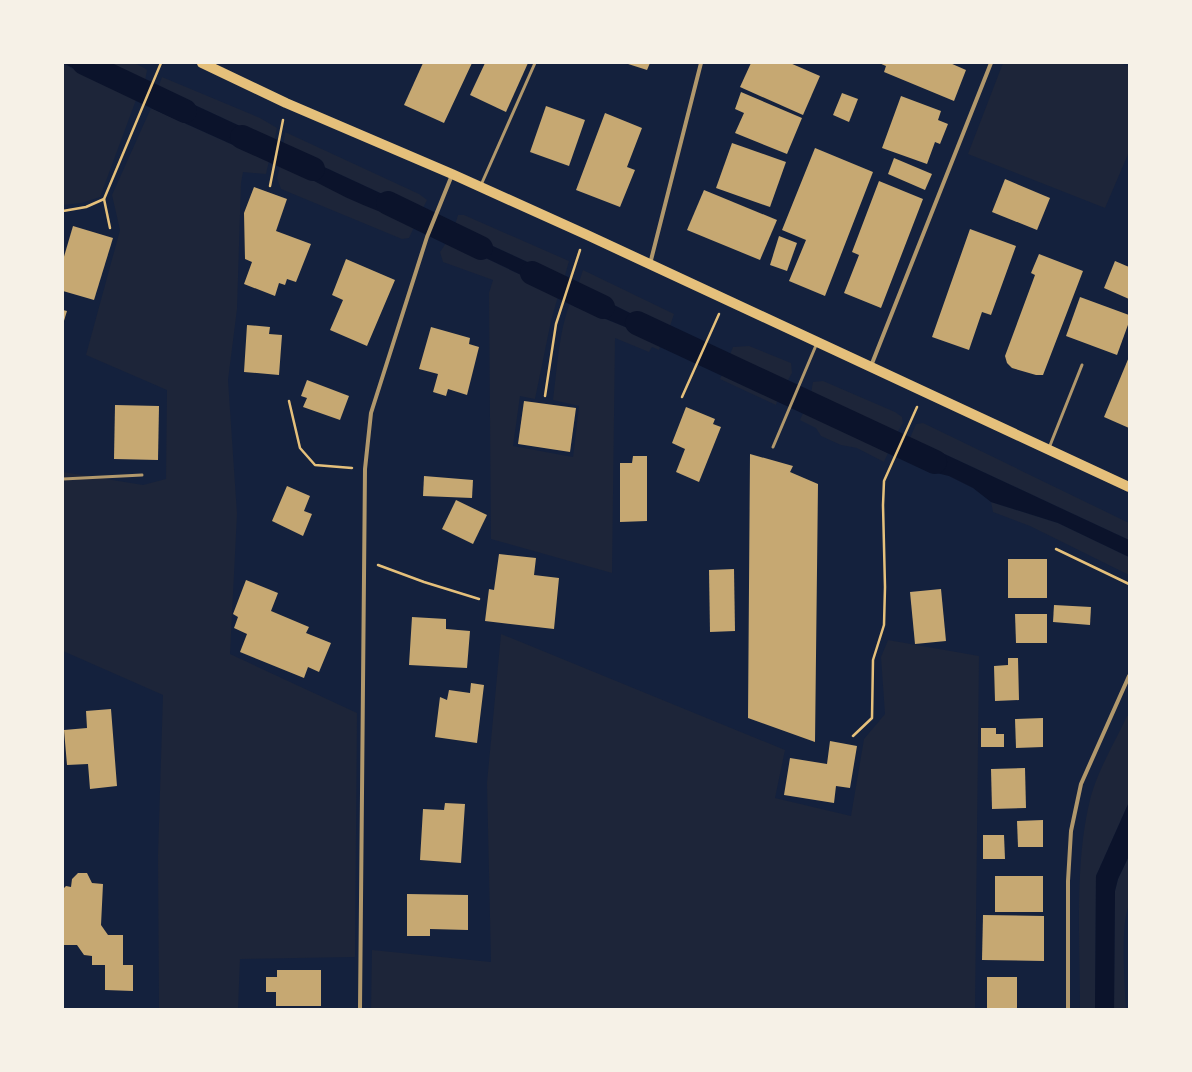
<svg xmlns="http://www.w3.org/2000/svg" width="1192" height="1072" viewBox="0 0 1192 1072" font-family="Bitter,serif">
<rect width="100%" height="100%" fill="#14213d"/>
<!-- green -->
<g fill="#1d2539">
<path d="M106 63C122 63 134 60 147 70L145 81Z"/>
<polygon points="1003,63 1120,63 1129,67 1129,152 1105,208 968,154"/>
<polygon points="63,64 136,100 100,197 82,203 63,205"/>
<polygon points="162,77 260,118 277,128 274,142 158,88"/>
<polygon points="151,108 269,161 266,174 243,172 241,183 237,309 228,380 237,514 230,654 357,713 355,957 240,959 238,1009 159,1009 158,855 163,695 63,651 63,472 143,485 166,479 167,390 86,355 120,230 112,195"/>
<polygon points="285,132 419,194 427,200 421,212 283,148"/>
<polygon points="281,162 295,170 399,219 416,223 409,238 402,239 281,189 277,178"/>
<polygon points="458,215 464,215 569,261 564,279 454,228"/>
<path d="M448 240 559 293 551 321 535 399 520 396 513 446 573 457 579 406 553 400C557 371 559 328 571 301L574 306 662 342 659 350 652 347 649 352 615 338 612 573 491 539 489 293 493 280 443 262 440 252Z"/>
<polygon points="583,270 674,314 668,332 586,291 577,288"/>
<polygon points="749,346 791,363 792,373 787,382 735,358 727,376 778,399 776,405 720,379 733,347"/>
<polygon points="823,381 895,412 902,417 903,423 897,433 811,393 813,382"/>
<polygon points="804,411 888,453 884,462 857,448 841,445 821,436 816,428 800,420"/>
<polygon points="923,423 1129,523 1129,540 910,438 916,424"/>
<polygon points="991,502 1058,523 1129,557 1129,575 1030,526 993,512"/>
<polygon points="501,634 785,750 775,798 851,816 864,739 885,714 881,657 888,640 979,656 975,1009 371,1009 372,950 491,962 487,783"/>
<path d="M1127 716H1129V802L1096 876 1095 1009H1080C1080 944 1074 859 1091 796 1099 768 1115 742 1127 716Z"/>
<path d="M1129 856V905C1120 925 1125 985 1126 1009H1114L1115 891 1118 879Z"/>
</g>
<!-- water -->
<g fill="#0b132b">
<polygon points="63,63 106,63 145,81 136,100"/>
<polygon points="158,88 274,142 269,161 151,108"/>
<path d="M283 148 421 212 416 223C368 211 323 187 281 162Z"/>
<polygon points="454,228 564,279 559,293 448,240"/>
<polygon points="577,288 586,291 668,332 662,342 574,306 571,301"/>
<polygon points="735,358 787,382 778,399 726,376"/>
<polygon points="811,393 897,433 888,453 804,411"/>
<polygon points="910,438 1129,540 1129,557 1058,523 991,502 973,488 949,476 928,471 905,460 902,455"/>
<polygon points="1129,802 1129,856 1118,879 1115,891 1114,1009 1095,1009 1096,876"/>
</g>
<g fill="none" stroke-linecap="round" stroke-linejoin="round">
<!-- canal -->
<g stroke="#0b132b" stroke-width="24">
<polyline points="84,63 185,111"/>
<polyline points="242,137 313,169"/>
<polyline points="388,203 481,248"/>
<polyline points="532,273 603,307"/>
<polyline points="637,323 935,462"/>
</g>
</g>
<!-- building -->
<g fill="#c6a872">
<polygon points="423,63 472,63 444,123 404,105"/>
<polygon points="485,63 528,63 506,112 470,95"/>
<polygon points="625,63 650,63 647,70"/>
<polygon points="751,63 790,63 820,76 803,115 740,87"/>
<polygon points="879,63 950,63 966,70 954,101 884,72 886,66"/>
<polygon points="741,92 802,118 787,154 735,133 744,113 735,109"/>
<polygon points="842,93 858,99 849,122 833,115"/>
<polygon points="901,96 941,111 938,120 948,124 940,144 935,142 927,164 882,148"/>
<polygon points="546,106 585,120 569,166 530,152"/>
<polygon points="605,113 642,128 627,167 635,170 620,207 576,190"/>
<polygon points="732,143 786,162 770,207 716,188"/>
<polygon points="815,148 873,172 825,296 789,281 806,240 782,230"/>
<polygon points="894,158 932,174 925,190 888,174"/>
<polygon points="1005,179 1050,198 1037,230 992,212"/>
<polygon points="879,181 923,199 881,308 844,293 859,255 852,252"/>
<polygon points="254,187 287,199 276,231 311,244 296,282 287,279 285,285 279,283 275,296 244,284 252,262 245,259 244,213"/>
<polygon points="704,190 777,220 760,260 687,230"/>
<polygon points="73,226 113,238 94,300 63,291 63,260"/>
<polygon points="970,229 1016,246 991,315 982,312 969,350 932,337"/>
<polygon points="779,236 797,243 787,271 770,265"/>
<polygon points="1039,254 1083,271 1043,375 1036,375 1012,368 1007,363 1005,356 1035,275 1031,273"/>
<polygon points="346,259 395,280 367,346 330,330 343,300 332,295"/>
<polygon points="1115,261 1129,267 1129,299 1104,288"/>
<polygon points="1080,297 1129,315 1129,322 1117,355 1066,336"/>
<polygon points="63,310 67,311 63,324"/>
<polygon points="247,325 270,327 269,334 282,335 279,375 244,372"/>
<polygon points="431,327 470,338 469,344 479,347 467,395 448,389 446,396 433,392 438,374 419,369"/>
<polygon points="1129,357 1129,428 1104,417"/>
<polygon points="307,380 349,396 340,420 303,407 307,398 301,396"/>
<polygon points="524,401 576,408 570,452 518,444"/>
<polygon points="115,405 159,406 158,460 114,459"/>
<polygon points="686,407 715,419 713,424 721,427 699,482 676,472 685,449 672,443"/>
<polygon points="750,454 793,466 790,472 818,484 815,742 748,718"/>
<polygon points="633,456 647,456 647,521 620,522 620,463 632,463"/>
<polygon points="424,476 473,480 472,498 423,496"/>
<polygon points="287,486 310,496 304,511 312,514 303,536 272,521"/>
<polygon points="456,500 487,515 473,544 442,529"/>
<polygon points="499,554 536,558 534,575 559,578 554,629 485,621 489,589 494,590"/>
<rect x="1008" y="559" width="39" height="39"/>
<polygon points="734,569 735,631 710,632 709,570"/>
<polygon points="246,580 278,593 271,611 309,627 306,633 331,643 319,672 308,667 304,678 240,652 247,634 234,628 238,617 233,614"/>
<polygon points="941,589 946,641 915,644 910,592"/>
<polygon points="1054,605 1091,607 1090,625 1053,622"/>
<polygon points="1015,614 1047,614 1047,643 1016,643"/>
<polygon points="412,617 446,619 446,629 470,631 467,668 409,665"/>
<polygon points="1008,658 1018,658 1019,700 995,701 994,666 1008,665"/>
<polygon points="471,683 484,685 477,743 435,737 440,697 447,700 449,690 470,693"/>
<polygon points="111,709 117,786 90,789 88,764 67,765 64,730 87,728 86,711"/>
<polygon points="1043,718 1043,747 1016,748 1015,719"/>
<polygon points="981,728 996,728 996,734 1004,734 1004,747 981,747"/>
<polygon points="830,741 857,746 850,788 836,786 834,803 784,795 790,758 827,764"/>
<polygon points="1025,768 1026,808 992,809 991,769"/>
<polygon points="445,803 465,804 461,863 420,860 423,809 444,810"/>
<polygon points="1043,820 1043,847 1018,847 1017,821"/>
<polygon points="983,835 1004,835 1005,859 983,859"/>
<polygon points="78,873 87,873 92,883 103,884 101,925 108,935 123,935 123,965 133,965 133,991 105,990 105,965 92,965 92,956 84,955 77,945 63,945 63,889 66,886 71,887 72,879"/>
<rect x="995" y="876" width="48" height="36"/>
<polygon points="407,894 468,895 468,930 430,929 430,936 407,936"/>
<polygon points="983,915 1044,916 1044,961 982,960"/>
<polygon points="277,970 321,970 321,1006 276,1006 276,992 266,992 266,977 277,977"/>
<rect x="987" y="977" width="30" height="32"/>
</g>
<g fill="none" stroke-linecap="round" stroke-linejoin="round">
<!-- path -->
<g stroke="#e5c07b" stroke-width="2.5">
<polyline points="270,186 283,120"/>
<polyline points="63,211 86,207 104,199"/>
<polyline points="110,228 104,199 161,63"/>
<polyline points="545,396 556,324 580,250"/>
<polyline points="682,397 719,314"/>
<polyline points="289,401 300,448 315,465 352,468"/>
<polyline points="1056,549 1129,584"/>
<polyline points="378,565 424,582 479,599"/>
<polyline points="853,736 872,718 873,660 884,625 885,587 883,505 884,481 917,407"/>
</g>
<!-- service -->
<g stroke="#b1986c" stroke-width="3">
<polyline points="481,185 535,63"/>
<polyline points="773,447 817,343"/>
<polyline points="1049,448 1082,365"/>
<polyline points="63,479 142,475"/>
</g>
<!-- minor -->
<g stroke="#b1986c" stroke-width="4">
<polyline points="650,264 701,63"/>
<polyline points="871,366 991,63"/>
<polyline points="360,1009 365,469 371,413 427,237 452,175"/>
<polyline points="1068,1009 1068,881 1071,831 1081,784 1129,676"/>
</g>
<!-- primary -->
<polyline stroke="#e5c07b" stroke-width="10" points="202,63 286,103 452,174 585,234 1129,487"/>
</g>
<!-- border -->
<rect width="1192" height="1072" fill="none" stroke="#f6f1e7" stroke-width="128"/>
</svg>
